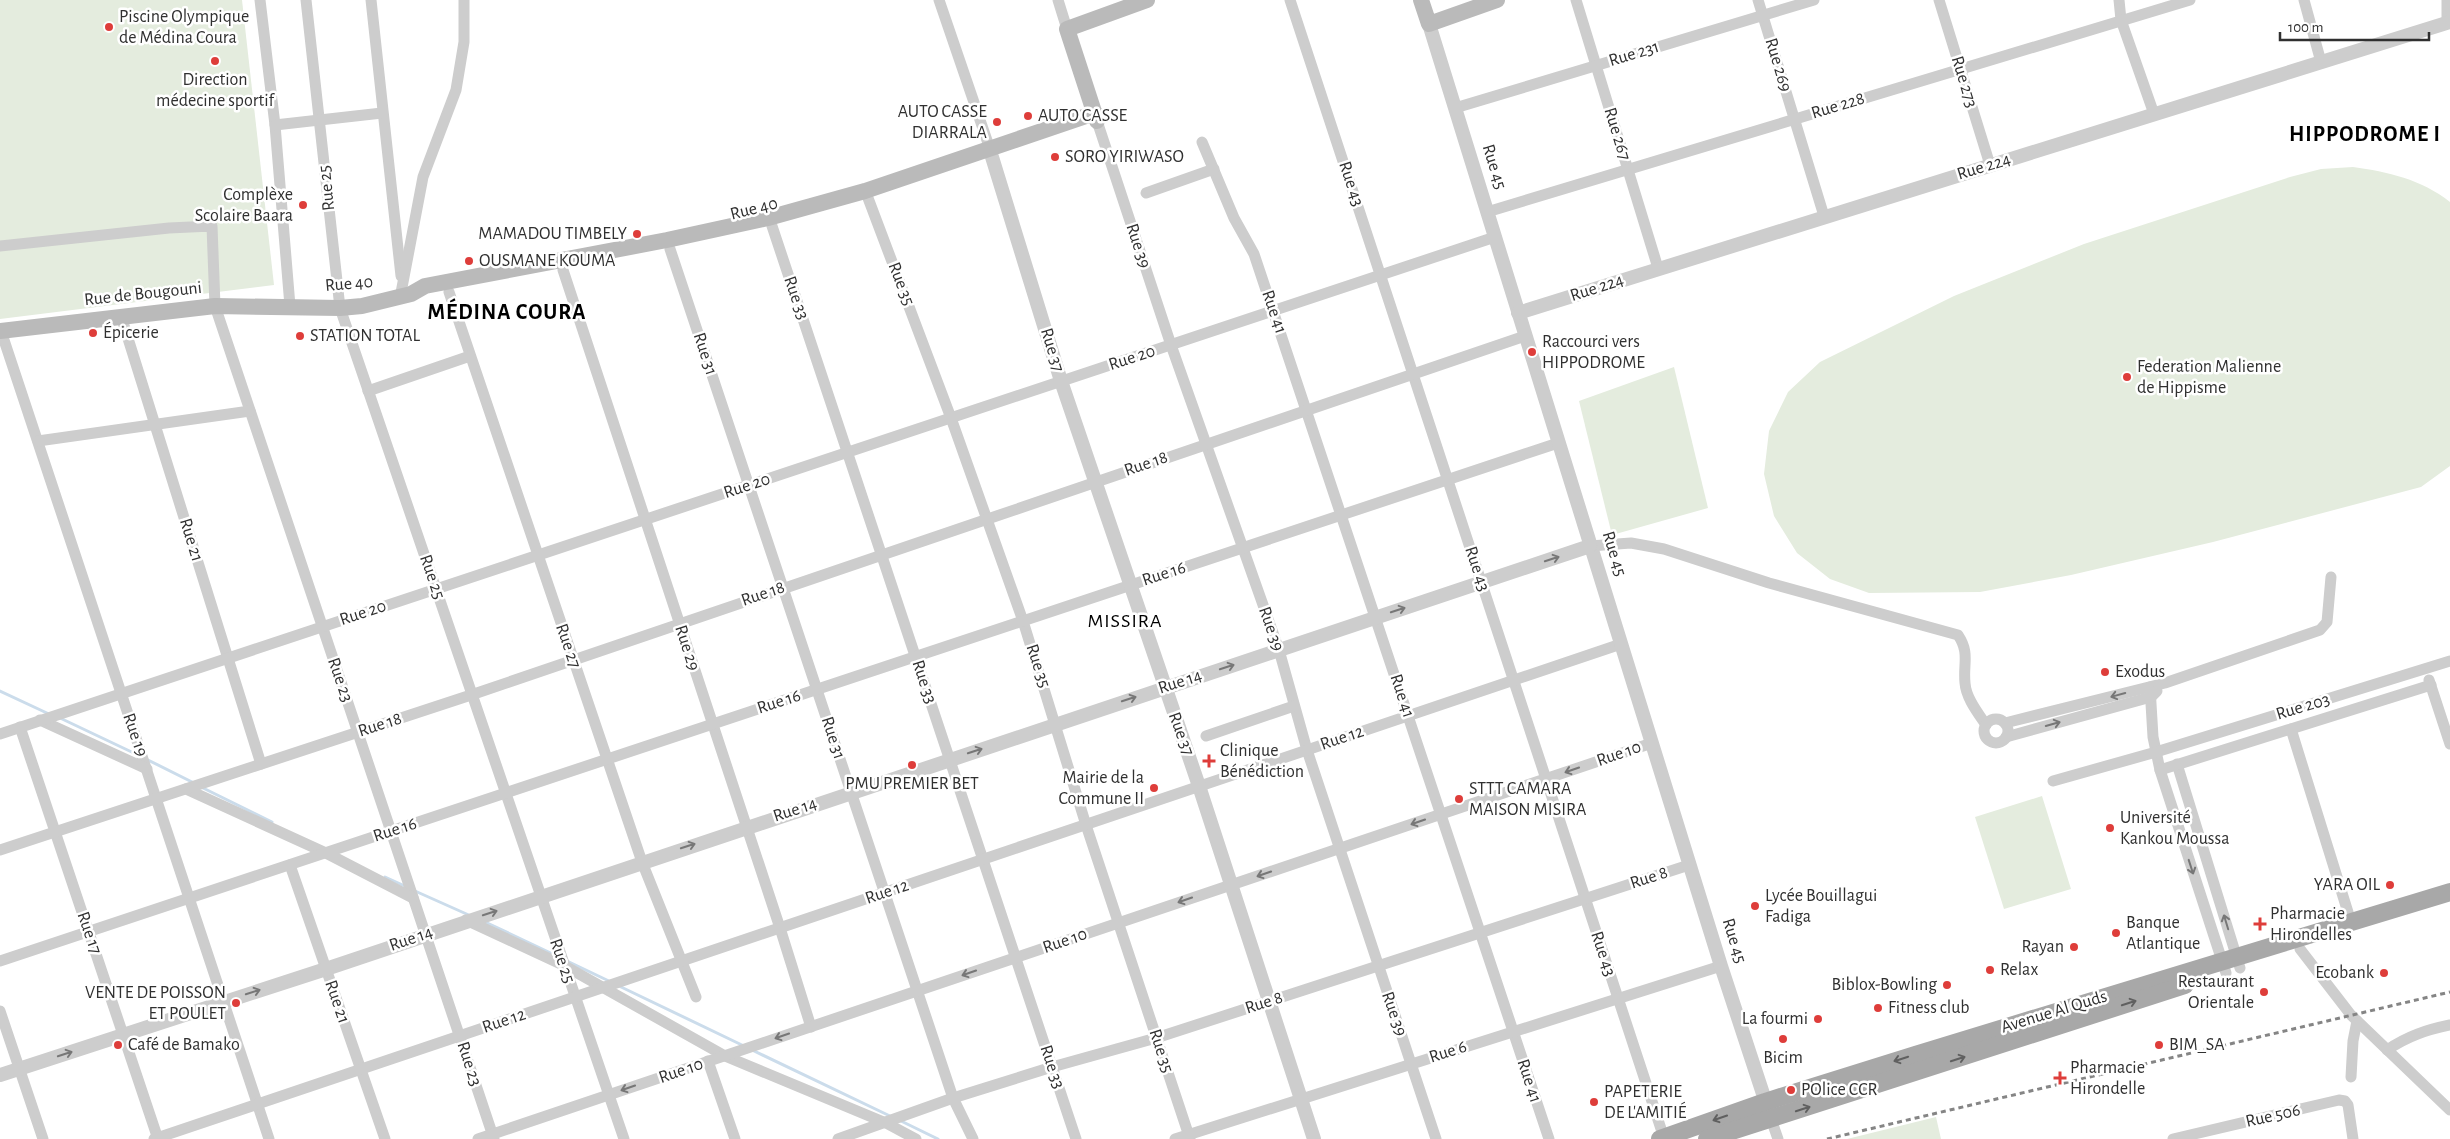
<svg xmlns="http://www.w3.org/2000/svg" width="2450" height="1139" viewBox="0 0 2450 1139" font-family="'Alegreya Sans',sans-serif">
<rect width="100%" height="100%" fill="#fff"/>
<!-- green -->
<g fill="#e4ecde">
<polygon points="0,0 242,0 274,285 0,319"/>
<path d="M2353 167C2388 172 2421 179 2450 202V466L2421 487 2368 501 2213 542 2071 575 1980 592 1869 593 1830 579 1797 553 1774 516 1764 474 1769 431 1788 392 1820 362 1954 296 2084 244 2290 177 2321 169Z"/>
<polygon points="1674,367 1708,508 1612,535 1579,401"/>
<polygon points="2042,796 2071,889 2004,909 1975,817"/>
<polygon points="1936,1117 1941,1139 1847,1139"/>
</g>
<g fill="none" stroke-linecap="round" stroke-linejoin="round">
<!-- stream -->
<g stroke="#cbdceb" stroke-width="3">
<polyline points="0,691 49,714"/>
<polyline points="60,718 138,755"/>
<polyline points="148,760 194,783"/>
<polyline points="201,787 272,822"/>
<polyline points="385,877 407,887"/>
<polyline points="415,891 471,916"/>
<polyline points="483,921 557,956"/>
<polyline points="567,961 611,982"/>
<polyline points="619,986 744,1046"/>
<polyline points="752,1050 890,1116"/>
<polyline points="901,1121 938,1139"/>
</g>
<!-- minor -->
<g stroke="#cdcdcd" stroke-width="11">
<polyline points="260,0 275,125 290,306"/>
<polyline points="306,0 340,308 624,1139"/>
<polyline points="371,0 401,276"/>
<polyline points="939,0 992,155"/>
<polyline points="1058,0 1067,29"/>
<polyline points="1290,0 1664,1138"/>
<polyline points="1576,0 1658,268"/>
<polyline points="1758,0 1824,216"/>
<polyline points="1939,0 1990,165"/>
<polyline points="2119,0 2121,20 2154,114"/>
<polyline points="2304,0 2321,62"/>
<polyline points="2447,0 2447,23"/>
<polyline points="1455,108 1814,0"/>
<polyline points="1097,121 1171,345 1279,650 1307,750 1436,1139"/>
<polyline points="275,125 382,113"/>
<polyline points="1202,142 1234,218 1254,254 1549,1139"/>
<polyline points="1146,193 1214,169"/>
<polyline points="868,198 951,418 1023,621 1086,825 1190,1139"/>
<polyline points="1487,212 2190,0"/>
<polyline points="772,226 1076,1139"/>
<polyline points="0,246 169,228 212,226 215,306 494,1139"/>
<polyline points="670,249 953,1098 973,1139"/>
<polyline points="563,270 780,928 811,1027"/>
<polyline points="449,292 642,862 696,997"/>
<polyline points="400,298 423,177 456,90 464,42 464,0"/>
<polyline points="121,316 261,764"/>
<polyline points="1,331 269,1139"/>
<polyline points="368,391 470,356"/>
<polyline points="38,441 250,411"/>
<path d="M1590 546 1631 543 1664 549 1769 583 1958 635C1970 653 1963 663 1965 683 1966 698 1978 713 1986 725"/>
<polyline points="2429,680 2450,744"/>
<polyline points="2150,687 2153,737 2160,770 2226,973"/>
<circle cx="1996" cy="731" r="12"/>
<polyline points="40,720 147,769"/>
<polyline points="2005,723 2165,683 2320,630 2327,622 2331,577"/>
<polyline points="20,727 158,1139"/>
<polyline points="2291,729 2351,922"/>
<polyline points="0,734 1495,237"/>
<polyline points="1206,736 1294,706"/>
<polyline points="2006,737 2151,697 2157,691"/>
<polyline points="2177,764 2240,968"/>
<polyline points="2160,770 2431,685"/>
<polyline points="2053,781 2156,752 2450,661"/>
<polyline points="186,789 326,853 413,898"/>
<polyline points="0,850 471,695 1525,336"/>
<polyline points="290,865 385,1139"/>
<polyline points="466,920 563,965 725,1056 886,1123 916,1139"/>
<polyline points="2300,949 2351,1015 2450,1110"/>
<polyline points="0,961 1558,443"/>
<polyline points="0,1011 43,1139"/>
<path d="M2387 1050C2408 1036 2426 1030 2450 1025"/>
<polyline points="708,1061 735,1139"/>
<polyline points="2351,1077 2353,1041 2357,1021"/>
<polyline points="1771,1119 1778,1139"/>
<polyline points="154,1139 1621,644"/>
<polyline points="478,1139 1652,743"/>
<polyline points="838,1139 953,1098 1052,1067 1156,1038 1689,865"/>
<polyline points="1175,1139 1721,966"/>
<polyline points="2173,1139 2339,1100 2345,1101 2348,1105 2353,1139"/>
</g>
<!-- tertiary -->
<g stroke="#cdcdcd" stroke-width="14">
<polyline points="1429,24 1721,966 1769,1112"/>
<polyline points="992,157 1061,381 1199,786 1314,1139"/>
<polyline points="1518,313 2450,22"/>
<polyline points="0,1075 326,969 1590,546"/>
</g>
<!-- secondary -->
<g stroke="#bababa" stroke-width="16">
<polyline points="1421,0 1429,24 1497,0"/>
<polyline points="1097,121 1067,29 1147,0"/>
<polyline points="0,331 215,306 340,308 362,306 411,294 425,286 667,240 768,218 865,191 1095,113"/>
</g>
<!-- primary -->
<g stroke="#a8a8a8" stroke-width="18">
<polyline points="1660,1139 1765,1102 1915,1055 2450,892"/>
<polyline points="1707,1139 2185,985"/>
</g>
<!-- rail -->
<polyline stroke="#858585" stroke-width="3" stroke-dasharray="5 4" stroke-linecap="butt" points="1827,1139 2450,992"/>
</g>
<!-- one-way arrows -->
<defs><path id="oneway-shaft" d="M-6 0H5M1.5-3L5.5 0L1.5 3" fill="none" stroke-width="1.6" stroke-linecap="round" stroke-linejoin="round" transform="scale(1.25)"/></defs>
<g stroke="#777">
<use href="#oneway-shaft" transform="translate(1552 559) rotate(-18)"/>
<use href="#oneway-shaft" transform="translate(1398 610) rotate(-18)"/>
<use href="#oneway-shaft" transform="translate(1227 667) rotate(-18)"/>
<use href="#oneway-shaft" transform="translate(2118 695) rotate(165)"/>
<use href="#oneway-shaft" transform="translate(1129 699) rotate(-18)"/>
<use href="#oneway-shaft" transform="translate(2053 724) rotate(-16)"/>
<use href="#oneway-shaft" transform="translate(975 751) rotate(-18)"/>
<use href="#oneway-shaft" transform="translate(1572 770) rotate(161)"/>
<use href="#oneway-shaft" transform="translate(1418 822) rotate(161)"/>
<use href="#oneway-shaft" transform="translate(688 846) rotate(-18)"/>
<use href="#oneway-shaft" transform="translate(2191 867) rotate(72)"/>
<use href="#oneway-shaft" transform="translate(1264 874) rotate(161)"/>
<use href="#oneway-shaft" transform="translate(1185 900) rotate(161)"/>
<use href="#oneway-shaft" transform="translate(490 913) rotate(-18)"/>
<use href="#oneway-shaft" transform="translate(2226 922) rotate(-107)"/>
<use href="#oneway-shaft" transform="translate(969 973) rotate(161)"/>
<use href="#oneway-shaft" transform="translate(253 992) rotate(-18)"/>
<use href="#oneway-shaft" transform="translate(782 1036) rotate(161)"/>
<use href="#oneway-shaft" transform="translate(65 1054) rotate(-18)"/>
<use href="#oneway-shaft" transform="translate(628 1088) rotate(161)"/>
</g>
<g stroke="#606060">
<use href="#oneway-shaft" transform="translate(2129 1003) rotate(-18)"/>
<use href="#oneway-shaft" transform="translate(1901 1059) rotate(162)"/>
<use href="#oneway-shaft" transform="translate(1958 1059) rotate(-18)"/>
<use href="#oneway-shaft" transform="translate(1803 1109) rotate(-18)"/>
<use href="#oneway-shaft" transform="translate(1720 1118) rotate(161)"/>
</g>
<!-- markers -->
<g fill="#de3d3a" stroke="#fff" stroke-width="2">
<circle cx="109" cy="27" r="5"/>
<circle cx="215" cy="61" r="5"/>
<circle cx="1028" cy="116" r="5"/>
<circle cx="997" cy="122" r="5"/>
<circle cx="1055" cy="157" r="5"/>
<circle cx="303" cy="205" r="5"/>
<circle cx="637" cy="234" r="5"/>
<circle cx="469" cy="261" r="5"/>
<circle cx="93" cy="333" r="5"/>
<circle cx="300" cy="336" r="5"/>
<circle cx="1532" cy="352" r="5"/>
<circle cx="2127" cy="377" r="5"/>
<circle cx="2105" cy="672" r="5"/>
<path d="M1206.5 753.5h5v5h5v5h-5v5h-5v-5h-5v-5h5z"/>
<circle cx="912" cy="765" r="5"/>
<circle cx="1154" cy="788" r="5"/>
<circle cx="1459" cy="799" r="5"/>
<circle cx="2110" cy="828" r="5"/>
<circle cx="2390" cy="885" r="5"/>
<circle cx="1755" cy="906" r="5"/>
<path d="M2257.5 916.5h5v5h5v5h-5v5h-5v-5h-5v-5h5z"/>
<circle cx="2116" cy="933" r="5"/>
<circle cx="2074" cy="947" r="5"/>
<circle cx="1990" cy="970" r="5"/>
<circle cx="2384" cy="973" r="5"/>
<circle cx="1947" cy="985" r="5"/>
<circle cx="2264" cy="992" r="5"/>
<circle cx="236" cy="1003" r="5"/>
<circle cx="1878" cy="1008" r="5"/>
<circle cx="1818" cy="1019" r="5"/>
<circle cx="1783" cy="1039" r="5"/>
<circle cx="118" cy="1045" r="5"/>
<circle cx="2159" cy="1045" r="5"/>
<path d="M2057.5 1070.5h5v5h5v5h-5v5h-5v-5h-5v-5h5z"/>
<circle cx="1791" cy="1090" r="5"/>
<circle cx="1594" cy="1102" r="5"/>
</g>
<g text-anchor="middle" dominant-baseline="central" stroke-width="5" stroke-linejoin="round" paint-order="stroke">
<!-- poi labels -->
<g font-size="18" fill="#303030" stroke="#fff" text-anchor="start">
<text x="119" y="17">Piscine Olympique<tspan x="119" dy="21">de Médina Coura</tspan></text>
<text x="215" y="80" text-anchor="middle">Direction<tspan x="215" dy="21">médecine sportif</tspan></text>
<text x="987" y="112" text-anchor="end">AUTO CASSE<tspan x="987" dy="21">DIARRALA</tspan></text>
<text x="1038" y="116">AUTO CASSE</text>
<text x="1065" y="157">SORO YIRIWASO</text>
<text x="293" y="195" text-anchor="end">Complèxe<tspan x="293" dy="21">Scolaire Baara</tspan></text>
<text x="627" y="234" text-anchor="end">MAMADOU TIMBELY</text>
<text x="479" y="261">OUSMANE KOUMA</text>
<text x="103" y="333">Épicerie</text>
<text x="310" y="336">STATION TOTAL</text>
<text x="1542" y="342">Raccourci vers<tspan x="1542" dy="21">HIPPODROME</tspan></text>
<text x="2137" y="367">Federation Malienne<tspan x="2137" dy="21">de Hippisme</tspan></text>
<text x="2115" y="672">Exodus</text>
<text x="1220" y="751">Clinique<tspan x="1220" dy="21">Bénédiction</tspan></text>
<text x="1144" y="778" text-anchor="end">Mairie de la<tspan x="1144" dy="21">Commune II</tspan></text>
<text x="912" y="784" text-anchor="middle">PMU PREMIER BET</text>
<text x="1469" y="789">STTT CAMARA<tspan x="1469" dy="21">MAISON MISIRA</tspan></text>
<text x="2120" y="818">Université<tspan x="2120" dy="21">Kankou Moussa</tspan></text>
<text x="2380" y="885" text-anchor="end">YARA OIL</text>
<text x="1765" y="896">Lycée Bouillagui<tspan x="1765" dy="21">Fadiga</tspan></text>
<text x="2270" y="914">Pharmacie<tspan x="2270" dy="21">Hirondelles</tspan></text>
<text x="2126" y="923">Banque<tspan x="2126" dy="21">Atlantique</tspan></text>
<text x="2064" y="947" text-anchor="end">Rayan</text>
<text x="2000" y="970">Relax</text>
<text x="2374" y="973" text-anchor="end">Ecobank</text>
<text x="2254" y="982" text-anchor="end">Restaurant<tspan x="2254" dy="21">Orientale</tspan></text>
<text x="1937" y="985" text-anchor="end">Biblox-Bowling</text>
<text x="226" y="993" text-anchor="end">VENTE DE POISSON<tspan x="226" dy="21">ET POULET</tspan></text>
<text x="1888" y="1008">Fitness club</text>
<text x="1808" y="1019" text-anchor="end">La fourmi</text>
<text x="128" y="1045">Café de Bamako</text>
<text x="2169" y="1045">BIM_SA</text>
<text x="1783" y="1058" text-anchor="middle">Bicim</text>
<text x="2070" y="1068">Pharmacie<tspan x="2070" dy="21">Hirondelle</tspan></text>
<text x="1801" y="1090">POlice CCR</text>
<text x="1604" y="1092">PAPETERIE<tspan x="1604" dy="21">DE L'AMITIÉ</tspan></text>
</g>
<!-- street labels -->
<g font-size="18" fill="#303030" stroke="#fff">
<text transform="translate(1634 54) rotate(-17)">Rue 231</text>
<text transform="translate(1778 65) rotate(73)">Rue 269</text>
<text transform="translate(1964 82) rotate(73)">Rue 273</text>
<text transform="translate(1838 106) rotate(-17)">Rue 228</text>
<text transform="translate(1617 134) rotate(73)">Rue 267</text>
<text transform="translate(1494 167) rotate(73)">Rue 45</text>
<text transform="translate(1984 167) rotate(-17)">Rue 224</text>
<text transform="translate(1351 184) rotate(72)">Rue 43</text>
<text transform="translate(327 188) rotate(-96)">Rue 25</text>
<text transform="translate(754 209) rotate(-14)">Rue 40</text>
<text transform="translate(1138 246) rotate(72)">Rue 39</text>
<text transform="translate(349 284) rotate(-5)">Rue 40</text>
<text transform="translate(901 284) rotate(69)">Rue 35</text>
<text transform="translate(1597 288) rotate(-18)">Rue 224</text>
<text transform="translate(143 294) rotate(-6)">Rue de Bougouni</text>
<text transform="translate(796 298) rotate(71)">Rue 33</text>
<text transform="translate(1274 312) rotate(71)">Rue 41</text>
<text transform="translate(1052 350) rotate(73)">Rue 37</text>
<text transform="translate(705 354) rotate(72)">Rue 31</text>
<text transform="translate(1132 358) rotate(-18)">Rue 20</text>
<text transform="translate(1146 464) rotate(-19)">Rue 18</text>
<text transform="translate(747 486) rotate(-18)">Rue 20</text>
<text transform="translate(191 540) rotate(73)">Rue 21</text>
<text transform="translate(1614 554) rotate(73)">Rue 45</text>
<text transform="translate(1477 569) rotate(72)">Rue 43</text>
<text transform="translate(1164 574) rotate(-18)">Rue 16</text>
<text transform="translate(432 577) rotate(71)">Rue 25</text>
<text transform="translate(763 594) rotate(-19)">Rue 18</text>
<text transform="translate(363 613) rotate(-18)">Rue 20</text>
<text transform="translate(1271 629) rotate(71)">Rue 39</text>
<text transform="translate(568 646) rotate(71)">Rue 27</text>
<text transform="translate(687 648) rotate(72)">Rue 29</text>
<text transform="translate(1038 666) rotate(72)">Rue 35</text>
<text transform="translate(340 680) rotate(71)">Rue 23</text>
<text transform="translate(924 682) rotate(72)">Rue 33</text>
<text transform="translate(1180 682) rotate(-18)">Rue 14</text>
<text transform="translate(1402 696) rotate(72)">Rue 41</text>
<text transform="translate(779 702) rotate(-18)">Rue 16</text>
<text transform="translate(2303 707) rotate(-17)">Rue 203</text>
<text transform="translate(380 725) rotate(-18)">Rue 18</text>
<text transform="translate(1181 734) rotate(70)">Rue 37</text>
<text transform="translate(135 735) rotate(71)">Rue 19</text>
<text transform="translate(833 738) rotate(72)">Rue 31</text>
<text transform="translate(1342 738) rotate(-19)">Rue 12</text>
<text transform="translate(1619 754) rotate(-19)">Rue 10</text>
<text transform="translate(795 810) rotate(-18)">Rue 14</text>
<text transform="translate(395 830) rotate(-18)">Rue 16</text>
<text transform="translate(1649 878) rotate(-18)">Rue 8</text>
<text transform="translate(887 892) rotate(-19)">Rue 12</text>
<text transform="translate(89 933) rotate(71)">Rue 17</text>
<text transform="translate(411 939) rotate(-19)">Rue 14</text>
<text transform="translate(1065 941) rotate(-19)">Rue 10</text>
<text transform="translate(1734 941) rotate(73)">Rue 45</text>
<text transform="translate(1603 954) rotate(72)">Rue 43</text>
<text transform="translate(562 961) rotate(71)">Rue 25</text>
<text transform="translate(337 1002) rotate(71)">Rue 21</text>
<text transform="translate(1264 1003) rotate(-18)">Rue 8</text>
<text transform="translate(2054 1012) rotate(-17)">Avenue Al Quds</text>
<text transform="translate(1394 1014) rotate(71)">Rue 39</text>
<text transform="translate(504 1021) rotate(-19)">Rue 12</text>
<text transform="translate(1161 1051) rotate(72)">Rue 35</text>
<text transform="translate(1448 1052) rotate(-18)">Rue 6</text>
<text transform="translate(469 1064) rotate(72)">Rue 23</text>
<text transform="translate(1052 1067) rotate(72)">Rue 33</text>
<text transform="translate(681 1071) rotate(-19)">Rue 10</text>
<text transform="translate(1529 1081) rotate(72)">Rue 41</text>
<text transform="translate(2273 1116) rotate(-13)">Rue 506</text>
</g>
<!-- quarter labels -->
<g font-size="20" letter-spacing="1" fill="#000" stroke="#fff">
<text x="1125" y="621">MISSIRA</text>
</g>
<!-- district labels -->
<g font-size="22" font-weight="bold" letter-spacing="1" fill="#000" stroke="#fff">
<text x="2365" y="134">HIPPODROME I</text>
<text x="507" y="312">MÉDINA COURA</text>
</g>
</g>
<!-- scale -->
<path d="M2280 32v8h149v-8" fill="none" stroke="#303030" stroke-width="2.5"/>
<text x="2288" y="32" font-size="15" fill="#303030" stroke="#ffffff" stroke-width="4" paint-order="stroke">100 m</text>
</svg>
